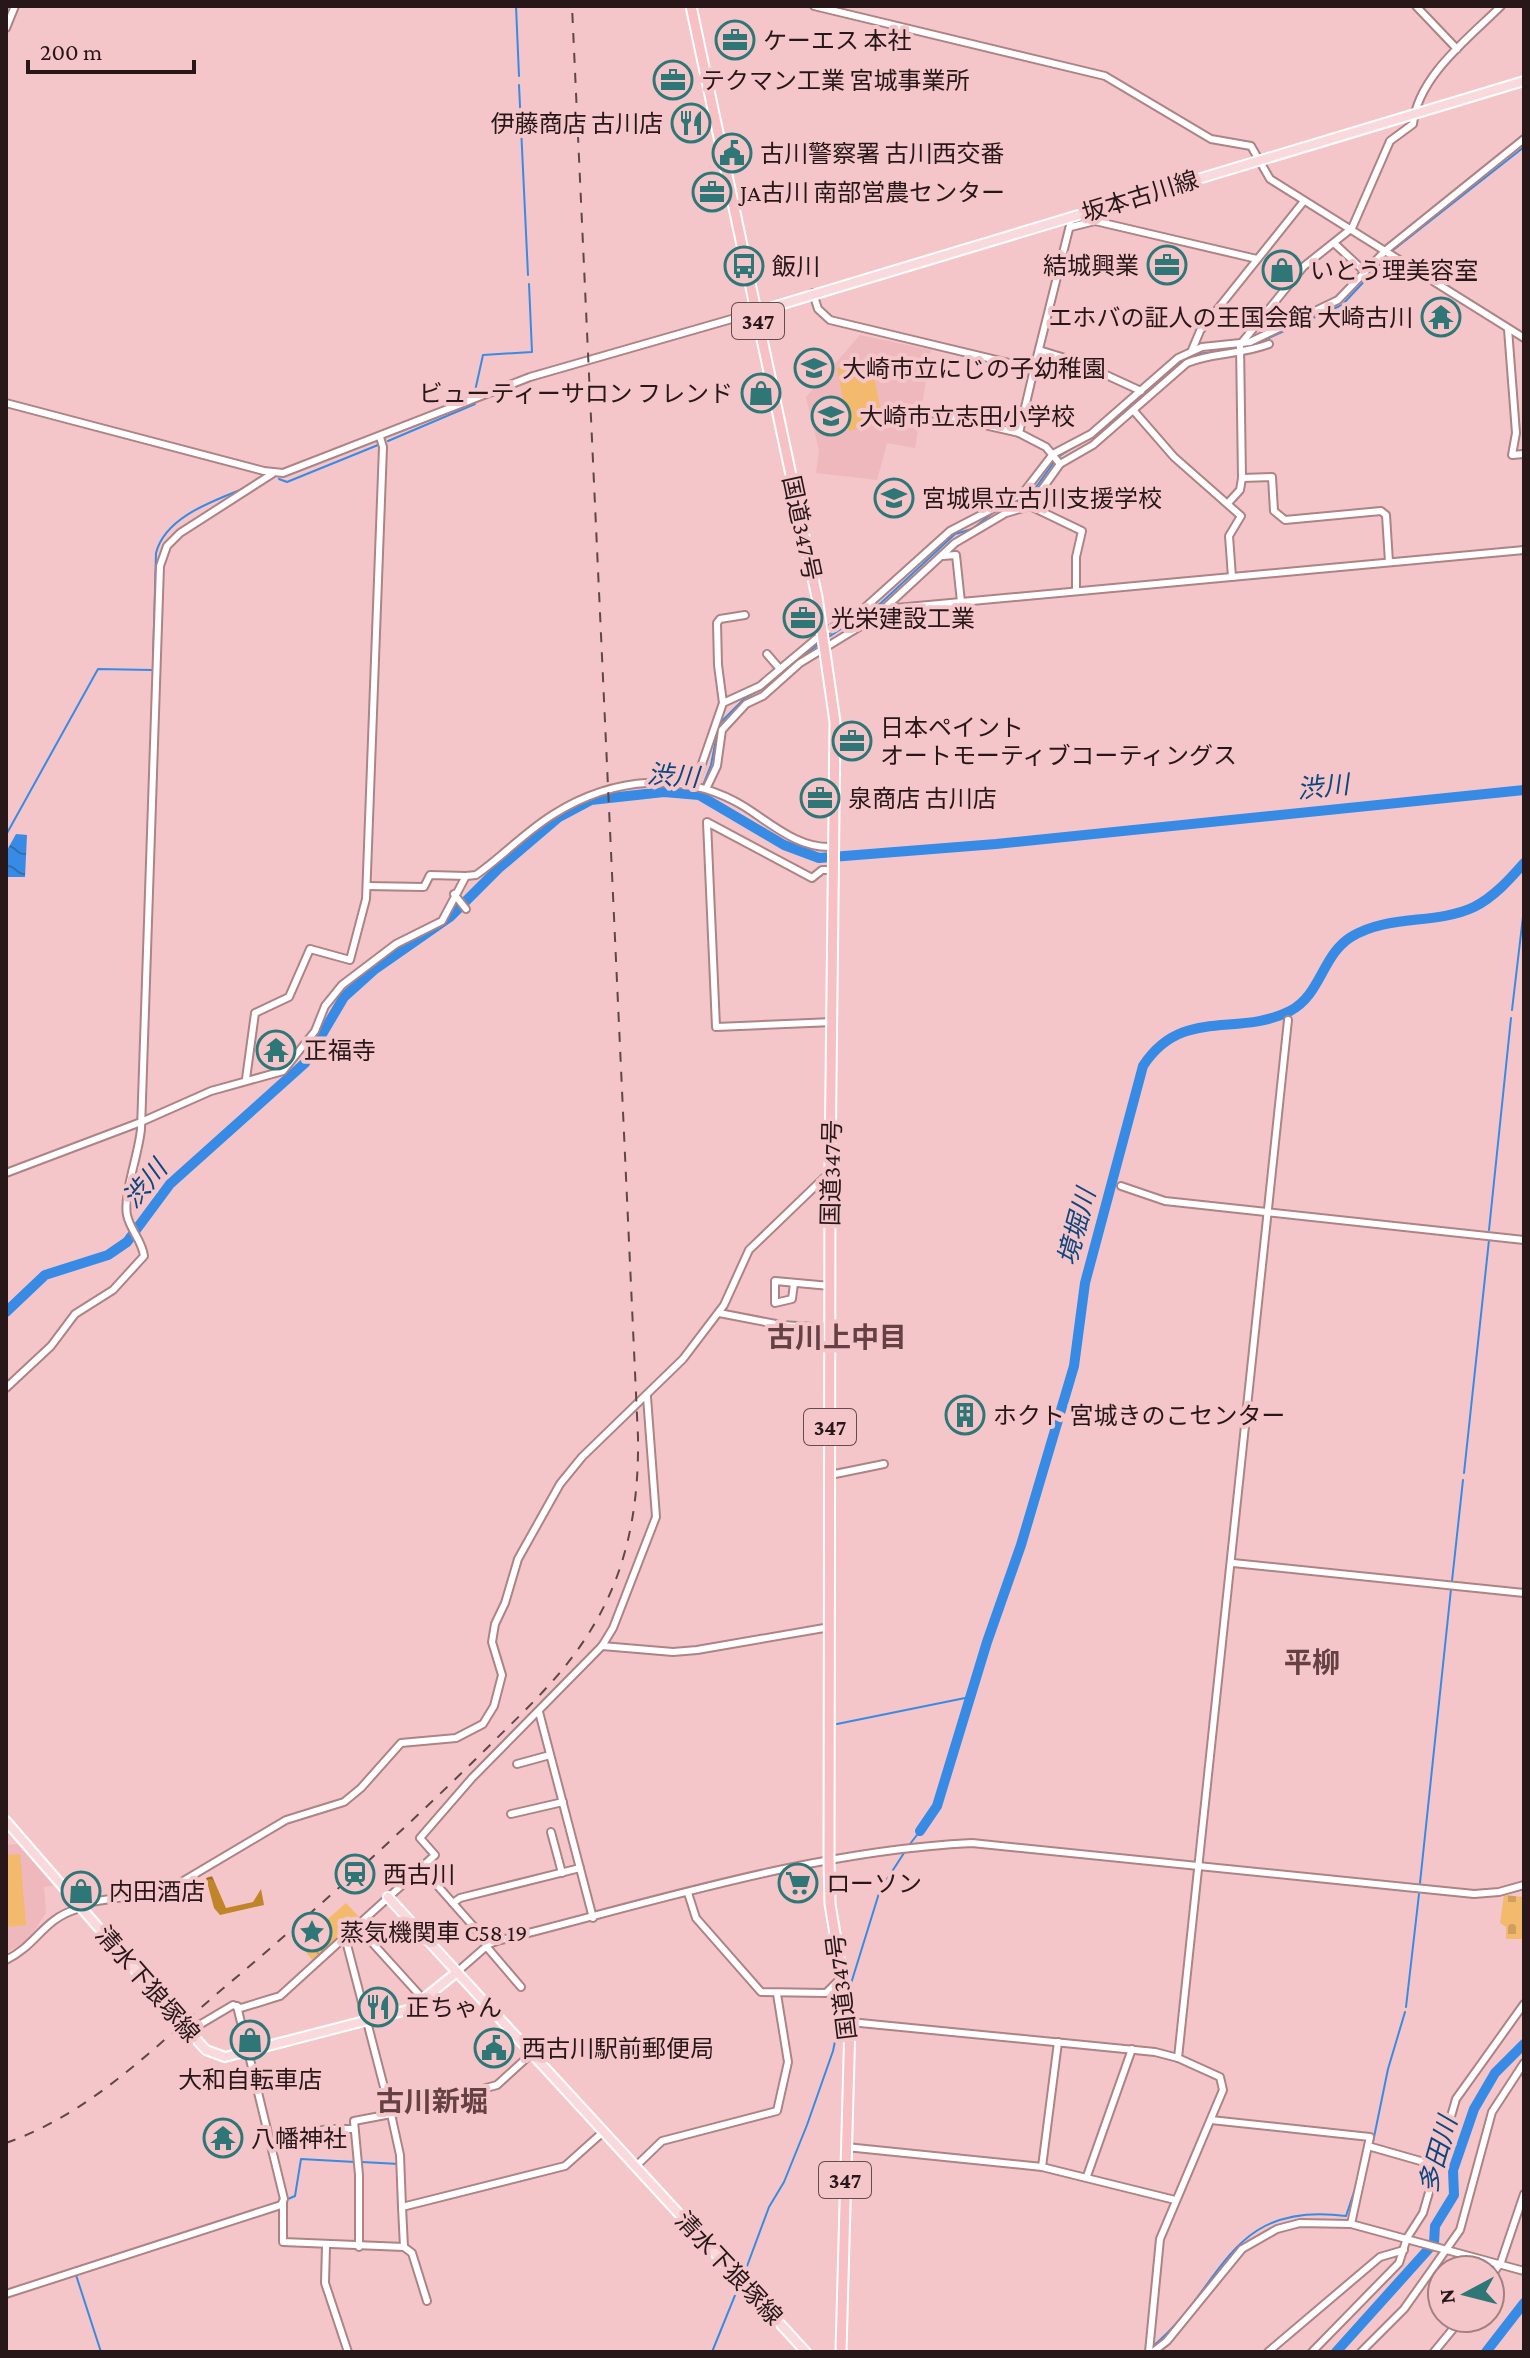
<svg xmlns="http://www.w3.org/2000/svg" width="1530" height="2358" viewBox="0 0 1530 2358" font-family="'Crimson Pro','Noto Sans JP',serif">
<defs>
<pattern id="forest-crowns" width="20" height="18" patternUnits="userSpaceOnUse" patternTransform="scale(2)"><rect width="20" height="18" fill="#c08429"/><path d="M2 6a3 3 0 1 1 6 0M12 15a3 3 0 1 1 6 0" fill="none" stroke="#9c6b22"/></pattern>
<pattern id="cemetery-stones" width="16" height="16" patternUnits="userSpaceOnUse" patternTransform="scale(2)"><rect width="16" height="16" fill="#f3b96c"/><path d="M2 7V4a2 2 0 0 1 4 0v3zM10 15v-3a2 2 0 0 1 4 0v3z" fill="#d09e5d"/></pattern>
<pattern id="park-tufts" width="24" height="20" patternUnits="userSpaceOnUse" patternTransform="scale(2)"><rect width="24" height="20" fill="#f3b96c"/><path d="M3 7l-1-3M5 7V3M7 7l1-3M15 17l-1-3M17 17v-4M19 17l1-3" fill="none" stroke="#d09e5d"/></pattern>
<pattern id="water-waves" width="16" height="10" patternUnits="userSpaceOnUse" patternTransform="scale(2)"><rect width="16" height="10" fill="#378be4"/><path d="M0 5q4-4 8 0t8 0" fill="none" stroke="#2e71b8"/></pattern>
</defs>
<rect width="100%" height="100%" fill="#f4c6c9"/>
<!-- built -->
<g fill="#eeb8bc">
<polygon points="860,335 931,350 915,448 887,443 877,480 816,473 819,450 806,397"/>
<polygon points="21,1844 56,1885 44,1887 46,1913 28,1940 6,1953 6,1845"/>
</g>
<!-- forest -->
<polygon fill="url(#forest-crowns)" points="212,1876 226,1908 253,1902 261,1889 264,1905 220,1915 214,1908 206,1878"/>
<!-- cemetery -->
<polygon fill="url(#cemetery-stones)" points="1504,1895 1524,1897 1524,1939 1506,1939 1506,1927 1500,1923"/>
<!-- park -->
<polygon fill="url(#park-tufts)" points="346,1903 361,1919 314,1962 299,1944"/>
<!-- pitch -->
<g fill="#f3b96c">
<polygon points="871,362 883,422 849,431 837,368"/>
<polygon points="20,1854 26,1925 6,1927 6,1855"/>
</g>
<!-- water -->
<polygon fill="url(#water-waves)" points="16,834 27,835 25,877 6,877 6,852"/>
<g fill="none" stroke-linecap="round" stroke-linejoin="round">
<!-- stream -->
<g stroke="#378be4" stroke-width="2">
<polyline points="516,6 519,76"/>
<polyline points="519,85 528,275"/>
<polyline points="1392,251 1524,147"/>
<polyline points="1249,347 1342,305 1388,256"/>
<polyline points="475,391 483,355 532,352 529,284"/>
<polyline points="388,441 475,404"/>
<polyline points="1058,457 1110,425 1180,361 1196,354 1224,351"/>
<polyline points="279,479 287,482 378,445"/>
<polyline points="827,638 881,603 955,534 972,529 994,512 1029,497 1054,462"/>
<path d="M153 661 156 553C165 517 213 501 245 488"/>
<polyline points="699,795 711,765 719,724 745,698 767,686 821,642"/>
<polyline points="6,835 98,669 152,670"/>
<polyline points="1512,1010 1524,908"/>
<polyline points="1489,1230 1511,1018"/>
<polyline points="1464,1473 1489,1240"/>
<polyline points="1452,1581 1463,1480"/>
<polyline points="837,1724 970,1697"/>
<polyline points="910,1844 920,1831"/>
<polyline points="1420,1883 1451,1589"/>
<polyline points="849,1990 880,1890 904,1853"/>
<polyline points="1406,2007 1419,1894"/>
<polyline points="1373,2142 1388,2069 1405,2012"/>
<polyline points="1371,2151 1371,2150"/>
<polyline points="362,2162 399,2164"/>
<polyline points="1359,2172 1364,2149"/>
<polyline points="288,2199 295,2196 301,2159 355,2162"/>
<polyline points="743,2277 769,2207 784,2182 807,2125 833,2051 842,2007"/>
<polyline points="6,2297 76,2275 101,2352"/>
<path d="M1152 2347C1224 2288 1226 2200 1346 2216L1357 2183"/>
<polyline points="712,2352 740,2283"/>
</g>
<!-- river -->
<g stroke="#378be4" stroke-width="10">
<polyline points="6,1312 45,1275 108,1255 127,1242 170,1184 305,1063 344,997 374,970 450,917 499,868 559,817 591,800 664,792 699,795 784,845 819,858 996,844 1524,790"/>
<path d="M920 1831 937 1806 987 1642 1021 1545 1074 1366 1085 1283 1143 1066C1182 1006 1237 1038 1290 1011 1321 995 1322 955 1351 937 1388 914 1436 925 1474 907 1494 897 1510 879 1524 863"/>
<polyline points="1336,2352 1434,2243 1435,2226 1454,2195 1453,2170 1474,2109 1495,2073 1524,2044"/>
<polyline points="1486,2352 1524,2303"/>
</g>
<defs>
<g id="minor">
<polyline points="814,6 1105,76 1211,139 1251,146 1270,179 1524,338"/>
<polyline points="1416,6 1457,49"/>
<polyline points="6,28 15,6"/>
<polyline points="1071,227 1095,221 1257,259"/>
<polyline points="1335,244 1364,271"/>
<polyline points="813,293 818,309 830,320 1034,369 1019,433 1046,447 1060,464"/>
<polyline points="1508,329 1516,433 1512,455 1524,454"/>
<polyline points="1039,350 1078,362 1141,391"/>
<polyline points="1192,350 1200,331 1304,201"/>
<polyline points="1034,369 1070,225"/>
<polyline points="6,403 264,471 283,473 530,377 756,312"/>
<polyline points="1134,411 1174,457 1241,516 1229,536 1232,577"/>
<polyline points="927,412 1019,433"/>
<polyline points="1229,502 1240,490 1242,478"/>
<polyline points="1030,506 1082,531 1076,557 1076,591"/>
<polyline points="943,556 956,555 961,602"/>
<path d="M1389 562 1386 515 1381 511 1285 520 1274 511 1272 477 1242 478 1240 345 1303 267 1352 228 1390 141 1413 124C1418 76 1469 38 1501 6"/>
<polyline points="885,609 1524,550"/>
<polyline points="767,654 780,669 823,633 860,612 950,531 1023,493 1053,454 1091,434 1178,358 1202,347 1250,342 1338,300 1386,250 1524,139"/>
<polyline points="723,703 718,665 717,623 720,619 745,615"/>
<polyline points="695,784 723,703 760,686 780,669"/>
<path d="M707 787 717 766 722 730 746 704 763 696 800 663 874 618 955 543 1006 513 1030 506 1060 464 1093 445 1187 363C1213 352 1241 355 1269 344"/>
<polyline points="367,886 424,887 430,875 466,876"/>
<polyline points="454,894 466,909"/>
<polyline points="833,1022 716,1027 707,822 812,878 822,870 833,870"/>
<polyline points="246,1079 255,1013 289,997 310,949 350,960 366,899 383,447 380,437"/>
<path d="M6 1173 141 1122 211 1091 283 1071 315 1031 325 1006 342 985 396 944 442 921 466 876 476 875C503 856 526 831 554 814 613 777 685 770 745 807 773 825 799 849 833 847"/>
<polyline points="1121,1186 1165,1201 1524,1240"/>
<polyline points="794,1283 792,1299 775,1303 775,1281 830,1286"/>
<polyline points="719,1313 781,1325 829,1328"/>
<path d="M6 1388 51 1346 75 1314 113 1290 144 1256C142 1240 130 1230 127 1215 123 1195 139 1153 141 1129L160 566 167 546 180 533 272 474"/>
<polyline points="830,1475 884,1464"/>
<polyline points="1233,1563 1524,1593"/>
<polyline points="602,1646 673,1652 697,1650 830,1627"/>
<polyline points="539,1712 593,1918"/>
<polyline points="517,1764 550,1755"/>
<polyline points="511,1814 563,1802"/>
<polyline points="551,1832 562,1873"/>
<polyline points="421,1867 489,1944"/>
<polyline points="688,1893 696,1918 761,1992 826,1993 842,1977"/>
<polyline points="453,1903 460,1898 580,1868"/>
<polyline points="357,1926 425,2001"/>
<polyline points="345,1937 391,2114 354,2121 359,2175 359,2247"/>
<polyline points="486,1946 521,1987"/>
<path d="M6 1960C37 1945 43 1919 77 1909L78 1904 168 1890 286 1820 344 1802 361 1788 401 1743 456 1738 483 1724 494 1706 502 1675 492 1642 495 1624 505 1603 518 1559 560 1484 582 1457 683 1359 724 1305 749 1250 829 1173"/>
<path d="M457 1972 489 1944 497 1941C654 1902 810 1851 972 1843L1474 1894 1499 1892 1524 1885"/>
<polyline points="850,2022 1155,2052 1178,2058 1220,2077 1223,2090 1160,2239 1149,2352"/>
<polyline points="189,2031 233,2005 241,2008 280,1996 435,1855 420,1838 472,1778 602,1646 613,1628 656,1517 647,1397"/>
<polyline points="531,2054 497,2085 391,2114 400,2155 402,2207 565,2166 603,2132"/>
<polyline points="1178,2058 1288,1020"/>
<polyline points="1211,2120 1370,2137 1368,2146 1438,2166"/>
<polyline points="270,2142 327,2129 352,2129"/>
<polyline points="846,2147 1042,2167 1175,2200"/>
<polyline points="635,2167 662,2141 777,2111 788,2062 777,1994"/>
<polyline points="1042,2167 1058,2042"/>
<polyline points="1087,2176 1132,2049"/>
<polyline points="283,2203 283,2242 404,2247 412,2253 427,2301"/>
<polyline points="402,2207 404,2247"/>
<polyline points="1351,2224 1368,2146"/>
<polyline points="326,2246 325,2283 348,2352"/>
<polyline points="1490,2278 1501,2262 1524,2194"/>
<polyline points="6,2294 281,2205 284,2199 237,2006"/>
<polyline points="1153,2352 1167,2341 1242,2249 1277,2229 1300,2223 1351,2224 1524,2271"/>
<polyline points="1268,2352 1380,2257 1404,2250"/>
<polyline points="1312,2352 1399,2263 1407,2238 1423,2213 1456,2099 1524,2004"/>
<polyline points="1361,2352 1404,2309 1460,2230 1492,2112 1524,2063"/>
<polyline points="1434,2352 1462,2318"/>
</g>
<g id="major">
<polyline points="756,312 1524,81"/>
<polyline points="6,1821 183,2025 206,2050 225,2057 411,2009 457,1972"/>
<polyline points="388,1897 806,2352"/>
</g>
<polyline id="highway" points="691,6 817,597 835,722 830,1172 829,1860 830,1904 850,2022 841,2352"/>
</defs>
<!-- minor casing -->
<use href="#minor" stroke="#ad8386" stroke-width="10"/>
<!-- major casing -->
<use href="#major" stroke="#fff" stroke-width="12"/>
<!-- highway casing -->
<use href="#highway" stroke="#fff" stroke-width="13"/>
<!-- minor -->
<use href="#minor" stroke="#fff" stroke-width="6"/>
<!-- major -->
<use href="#major" stroke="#fad9dc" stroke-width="8"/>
<!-- highway -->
<use href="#highway" stroke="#f6c0c4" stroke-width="9"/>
<!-- rail -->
<path stroke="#5f4749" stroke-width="2" stroke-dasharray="10 10" stroke-linecap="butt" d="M6 2143C94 2112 156 2045 226 1986 315 1911 402 1832 485 1750 524 1711 564 1675 592 1628 628 1569 639 1505 638 1437L572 6"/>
</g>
<!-- icons -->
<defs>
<symbol id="office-ring" viewBox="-11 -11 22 22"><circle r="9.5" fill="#f4c6c9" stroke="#2e7776" stroke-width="1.5"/><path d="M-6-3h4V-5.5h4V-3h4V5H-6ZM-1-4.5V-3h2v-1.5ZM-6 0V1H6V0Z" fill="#2e7776"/></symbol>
<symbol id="restaurant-ring" viewBox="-11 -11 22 22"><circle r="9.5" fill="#f4c6c9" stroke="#2e7776" stroke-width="1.5"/><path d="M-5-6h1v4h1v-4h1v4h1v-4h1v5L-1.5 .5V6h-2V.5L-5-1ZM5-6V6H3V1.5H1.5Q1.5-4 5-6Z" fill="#2e7776"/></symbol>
<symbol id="civic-ring" viewBox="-11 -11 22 22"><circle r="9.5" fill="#f4c6c9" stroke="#2e7776" stroke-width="1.5"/><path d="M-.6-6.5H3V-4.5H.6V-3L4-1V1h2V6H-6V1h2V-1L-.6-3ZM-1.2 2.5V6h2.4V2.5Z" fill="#2e7776"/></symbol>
<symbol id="bus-ring" viewBox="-11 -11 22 22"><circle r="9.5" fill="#f4c6c9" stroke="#2e7776" stroke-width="1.5"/><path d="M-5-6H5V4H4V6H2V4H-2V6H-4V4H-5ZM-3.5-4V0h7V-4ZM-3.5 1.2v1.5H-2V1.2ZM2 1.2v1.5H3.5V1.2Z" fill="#2e7776"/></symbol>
<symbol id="shop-ring" viewBox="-11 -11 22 22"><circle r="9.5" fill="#f4c6c9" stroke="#2e7776" stroke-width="1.5"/><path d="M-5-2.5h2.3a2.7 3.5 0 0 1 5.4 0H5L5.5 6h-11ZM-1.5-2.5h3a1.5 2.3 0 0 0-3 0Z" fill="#2e7776"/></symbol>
<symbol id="temple-ring" viewBox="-11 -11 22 22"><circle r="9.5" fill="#f4c6c9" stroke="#2e7776" stroke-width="1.5"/><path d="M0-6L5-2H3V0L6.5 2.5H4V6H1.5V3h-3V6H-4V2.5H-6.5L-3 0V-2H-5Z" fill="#2e7776"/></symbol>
<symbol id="school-ring" viewBox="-11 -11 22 22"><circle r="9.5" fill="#f4c6c9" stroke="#2e7776" stroke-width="1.5"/><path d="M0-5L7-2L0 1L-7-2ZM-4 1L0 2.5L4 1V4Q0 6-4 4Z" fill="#2e7776"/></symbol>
<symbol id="building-ring" viewBox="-11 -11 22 22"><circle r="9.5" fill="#f4c6c9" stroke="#2e7776" stroke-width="1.5"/><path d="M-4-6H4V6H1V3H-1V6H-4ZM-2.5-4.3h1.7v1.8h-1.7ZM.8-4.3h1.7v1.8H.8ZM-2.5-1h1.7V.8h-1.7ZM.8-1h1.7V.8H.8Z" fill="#2e7776"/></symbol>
<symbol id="station-ring" viewBox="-11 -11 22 22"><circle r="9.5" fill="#f4c6c9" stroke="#2e7776" stroke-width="1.5"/><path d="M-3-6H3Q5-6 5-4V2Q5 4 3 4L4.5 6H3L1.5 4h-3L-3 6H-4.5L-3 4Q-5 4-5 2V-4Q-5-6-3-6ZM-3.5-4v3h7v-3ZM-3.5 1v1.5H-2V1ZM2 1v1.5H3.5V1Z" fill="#2e7776"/></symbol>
<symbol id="supermarket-ring" viewBox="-11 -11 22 22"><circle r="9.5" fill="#f4c6c9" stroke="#2e7776" stroke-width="1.5"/><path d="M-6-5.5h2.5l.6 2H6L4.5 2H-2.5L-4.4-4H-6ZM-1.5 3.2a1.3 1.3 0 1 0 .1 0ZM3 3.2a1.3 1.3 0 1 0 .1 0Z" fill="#2e7776"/></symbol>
<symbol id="sight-ring" viewBox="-11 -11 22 22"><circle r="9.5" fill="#f4c6c9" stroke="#2e7776" stroke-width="1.5"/><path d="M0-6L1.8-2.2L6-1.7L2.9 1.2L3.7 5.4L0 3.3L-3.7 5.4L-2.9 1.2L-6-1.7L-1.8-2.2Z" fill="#2e7776"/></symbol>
</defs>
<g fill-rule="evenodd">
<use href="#office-ring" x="713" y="18" width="44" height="44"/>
<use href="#office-ring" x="651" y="58" width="44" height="44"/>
<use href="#restaurant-ring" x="669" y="101" width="44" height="44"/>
<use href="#civic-ring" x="710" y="131" width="44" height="44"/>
<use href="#office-ring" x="690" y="170" width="44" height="44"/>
<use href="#office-ring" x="1145" y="243" width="44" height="44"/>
<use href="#bus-ring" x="722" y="244" width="44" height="44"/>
<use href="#shop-ring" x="1260" y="248" width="44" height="44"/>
<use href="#temple-ring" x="1419" y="295" width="44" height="44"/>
<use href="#school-ring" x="792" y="346" width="44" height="44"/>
<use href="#shop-ring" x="739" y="371" width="44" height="44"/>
<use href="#school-ring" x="809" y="394" width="44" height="44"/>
<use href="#school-ring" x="872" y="476" width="44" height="44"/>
<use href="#office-ring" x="781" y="596" width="44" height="44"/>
<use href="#office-ring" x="830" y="719" width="44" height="44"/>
<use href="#office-ring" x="798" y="776" width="44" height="44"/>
<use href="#temple-ring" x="254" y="1028" width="44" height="44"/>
<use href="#building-ring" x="943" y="1393" width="44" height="44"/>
<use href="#station-ring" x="333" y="1852" width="44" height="44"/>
<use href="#supermarket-ring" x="776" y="1861" width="44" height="44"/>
<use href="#shop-ring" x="59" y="1869" width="44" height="44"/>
<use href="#sight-ring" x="290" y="1910" width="44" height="44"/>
<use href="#restaurant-ring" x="356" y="1985" width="44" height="44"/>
<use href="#shop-ring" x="228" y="2018" width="44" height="44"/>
<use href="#civic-ring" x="472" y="2026" width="44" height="44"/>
<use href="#temple-ring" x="201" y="2116" width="44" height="44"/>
</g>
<g text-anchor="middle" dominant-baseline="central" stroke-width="8" stroke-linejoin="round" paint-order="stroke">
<!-- shield labels -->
<g fill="#f4c6c9" stroke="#644c4e" stroke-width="2">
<rect x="732" y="303" width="52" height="36" rx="6"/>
<rect x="804" y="1409" width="52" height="36" rx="6"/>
<rect x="819" y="2162" width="52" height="36" rx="6"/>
</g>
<g font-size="22" font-weight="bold" fill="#271719">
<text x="758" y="321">347</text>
<text x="830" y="1427">347</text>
<text x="845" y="2180">347</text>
</g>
<!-- poi labels -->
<g font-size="24" fill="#271719" stroke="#f4c6c9" text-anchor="start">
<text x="763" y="40">ケーエス 本社</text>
<text x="701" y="80">テクマン工業 宮城事業所</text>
<text x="663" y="123" text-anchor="end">伊藤商店 古川店</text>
<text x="760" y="153">古川警察署 古川西交番</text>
<text x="740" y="192">JA古川 南部営農センター</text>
<text x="1139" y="265" text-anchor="end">結城興業</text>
<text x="772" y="266">飯川</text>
<text x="1310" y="270">いとう理美容室</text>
<text x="1413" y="317" text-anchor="end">エホバの証人の王国会館 大崎古川</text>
<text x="842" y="368">大崎市立にじの子幼稚園</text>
<text x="733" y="393" text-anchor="end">ビューティーサロン フレンド</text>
<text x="859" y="416">大崎市立志田小学校</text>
<text x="922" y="498">宮城県立古川支援学校</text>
<text x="831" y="618">光栄建設工業</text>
<text x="880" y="727">日本ペイント<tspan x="880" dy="28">オートモーティブコーティングス</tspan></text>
<text x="848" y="798">泉商店 古川店</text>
<text x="304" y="1050">正福寺</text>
<text x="993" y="1415">ホクト 宮城きのこセンター</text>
<text x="383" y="1874">西古川</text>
<text x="826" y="1883">ローソン</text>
<text x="109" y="1891">内田酒店</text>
<text x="340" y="1932">蒸気機関車 C58 19</text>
<text x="406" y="2007">正ちゃん</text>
<text x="522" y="2048">西古川駅前郵便局</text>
<text x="250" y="2079" text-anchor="middle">大和自転車店</text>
<text x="251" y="2138">八幡神社</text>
</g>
<!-- street labels -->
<g font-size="24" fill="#271719" stroke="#f4c6c9">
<text transform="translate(1140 196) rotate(-17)">坂本古川線</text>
<text transform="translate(802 528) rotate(78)">国道347号</text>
<text transform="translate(831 1173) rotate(-89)">国道347号</text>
<text transform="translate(148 1984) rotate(49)">清水下狼塚線</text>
<text transform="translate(841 1987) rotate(-97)">国道347号</text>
<text transform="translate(729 2268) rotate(47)">清水下狼塚線</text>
</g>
<!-- water labels -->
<g font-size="26" font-style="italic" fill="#0b4680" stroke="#f4c6c9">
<text transform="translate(673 776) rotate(4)">渋川</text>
<text transform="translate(1323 787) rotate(-6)">渋川</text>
<text transform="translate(145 1184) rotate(-50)">渋川</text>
<text transform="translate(1077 1227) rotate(-75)">境堀川</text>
<text transform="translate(1438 2155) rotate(-74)">多田川</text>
</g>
<!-- quarter labels -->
<g font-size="28" font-weight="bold" fill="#664144" stroke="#f4c6c9">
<text x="837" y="1337">古川上中目</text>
<text x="1312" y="1662">平柳</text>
<text x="432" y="2101">古川新堀</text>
</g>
</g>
<!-- border -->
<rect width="1530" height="2358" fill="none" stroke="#271719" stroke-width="16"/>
<!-- north arrow -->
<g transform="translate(1466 2294) rotate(263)"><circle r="38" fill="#f4c6c9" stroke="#a28083" stroke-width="2"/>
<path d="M0-6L14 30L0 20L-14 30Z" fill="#2e7776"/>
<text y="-12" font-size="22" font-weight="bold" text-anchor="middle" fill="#271719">N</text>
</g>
<!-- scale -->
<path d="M28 60v12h166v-12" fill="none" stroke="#271719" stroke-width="4"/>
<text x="40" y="60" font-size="24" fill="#271719" stroke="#f4c6c9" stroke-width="6" paint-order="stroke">200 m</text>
</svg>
